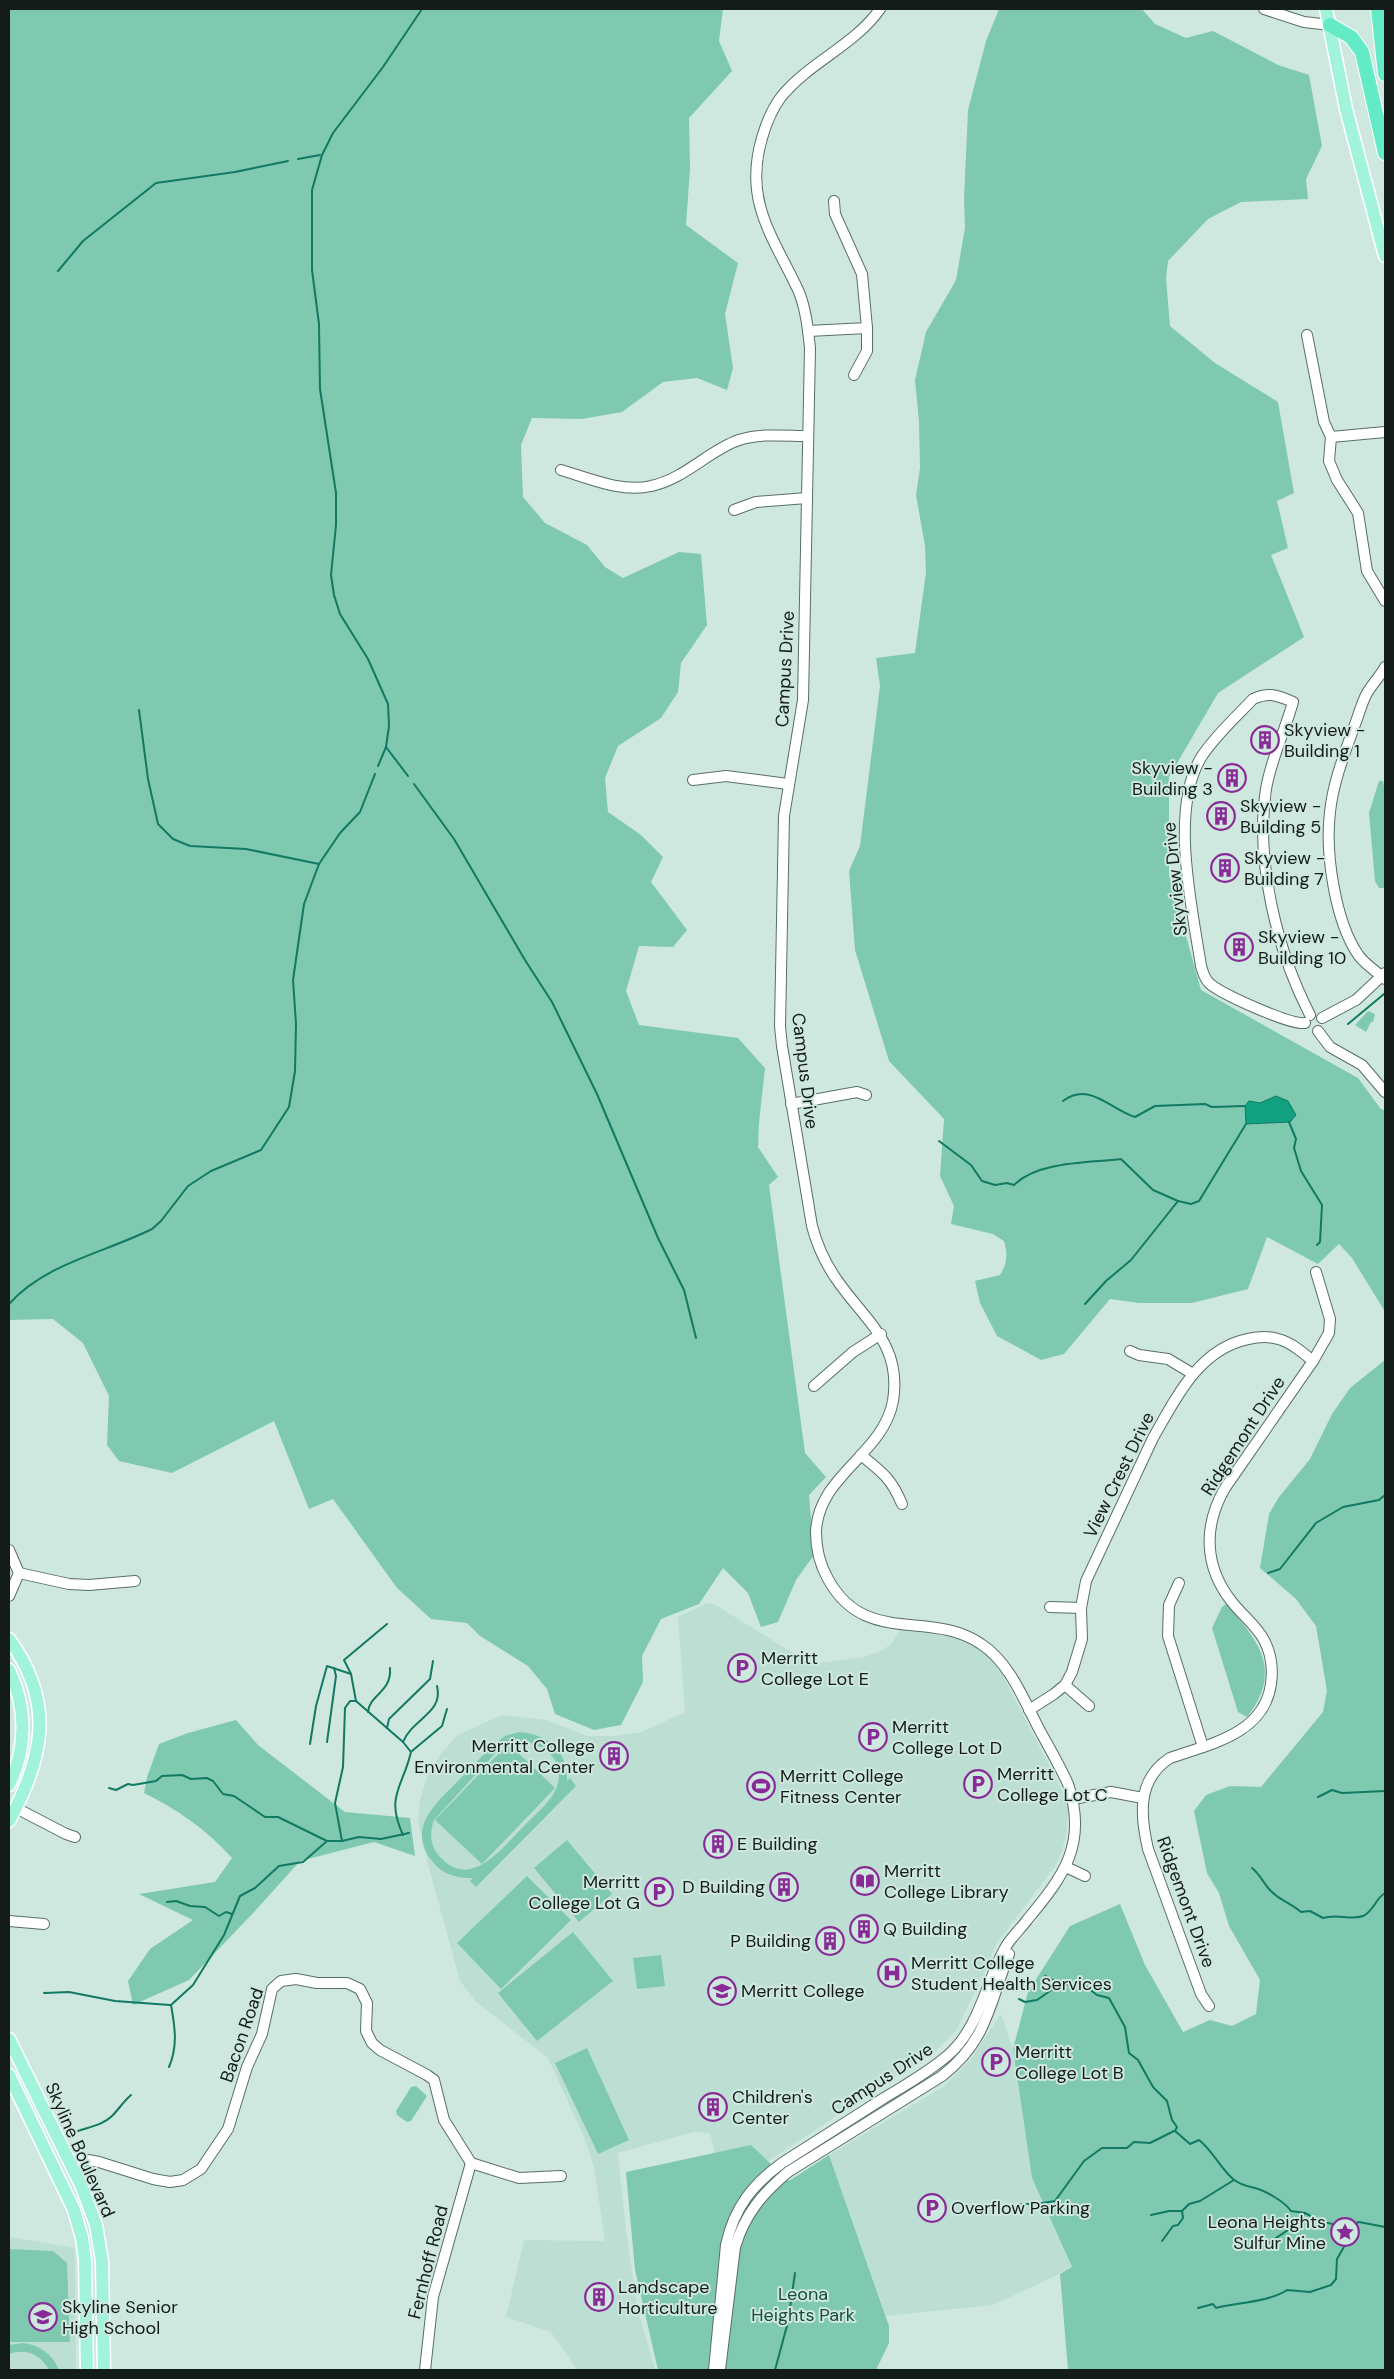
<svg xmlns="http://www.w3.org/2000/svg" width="1394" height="2379" viewBox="0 0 1394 2379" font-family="'DM Sans',sans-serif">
<rect width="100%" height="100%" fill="#cfe8df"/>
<!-- built -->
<g fill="#bddfd3">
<polygon points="707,1603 714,1604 811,1664 864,1657 883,1650 892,1643 900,1630 955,1637 987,1652 996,1662 1064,1794 1068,1812 1067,1830 1062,1851 1054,1868 996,1944 988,1965 956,2031 938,2049 770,2160 746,2178 703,2260 714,2149 710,2133 694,2132 618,2153 626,2231 638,2310 655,2370 577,2370 551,2332 506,2317 524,2240 605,2241 594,2167 584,2137 548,2058 475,2001 460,1981 426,1857 418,1821 420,1800 427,1777 441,1753 458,1735 502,1715 547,1720 588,1736 615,1736 642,1732 685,1712 678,1617"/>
<polygon points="1001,2014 1013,2049 1032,2178 1072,2268 993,2305 886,2316 829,2155 943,2087 969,2061"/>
<polygon points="9,2237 75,2248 76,2370 9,2370"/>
</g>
<!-- green -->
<g fill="#7fc9b1" fill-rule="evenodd">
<polygon points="9,9 723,9 719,41 732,71 689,118 690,169 686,225 738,263 725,314 733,368 727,390 697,378 663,382 622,412 582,419 532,418 521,445 523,497 545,523 587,545 605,567 623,578 679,552 701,554 707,625 681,663 678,692 661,718 618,746 605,778 608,812 641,835 663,857 651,882 687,930 673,947 639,946 626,991 639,1025 738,1038 765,1068 759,1123 758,1147 778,1177 769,1185 805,1453 826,1477 809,1495 814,1555 796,1580 778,1622 761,1627 748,1593 723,1568 699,1604 661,1619 642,1656 643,1682 621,1725 594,1730 555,1714 547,1689 528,1666 480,1636 467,1623 431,1619 397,1588 333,1499 309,1509 274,1421 172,1473 119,1461 107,1445 109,1396 83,1343 53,1319 9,1320"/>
<path d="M999 9H1142L1155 24 1186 38 1213 31 1278 65 1309 75 1322 146 1306 179 1308 199 1241 202 1208 219 1168 261 1166 278 1170 326 1215 363 1278 402 1294 493 1277 501 1288 548 1271 555 1304 637 1218 693 1169 777V875L1201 990 1358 1078 1380 1108 1385 1111V1318L1384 1310 1352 1258 1339 1244 1318 1264 1267 1237 1248 1289 1192 1303H1139L1110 1299 1064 1354 1041 1360 997 1336 980 1303 975 1281 1000 1275C1007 1264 1008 1254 1004 1241L993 1234 951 1224 954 1206 940 1176 944 1119 889 1061 855 950 849 871 860 846 880 686 876 658 915 653 926 572 925 546 916 495 920 468 919 422 915 380 926 332 956 280 965 228 964 199 968 110 986 41Z"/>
<polygon points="1379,781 1383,781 1385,790 1385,888 1379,888 1375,881 1369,813"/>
<polygon points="1368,1011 1375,1014 1373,1022 1371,1022 1366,1032 1355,1025"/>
<polygon points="1385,1360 1385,2370 1068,2370 1060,2274 1072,2267 1032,2178 1013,2049 1028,1992 1070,1926 1120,1904 1145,1965 1183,2032 1210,2020 1232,2026 1256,2014 1260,1980 1229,1926 1219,1893 1207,1873 1194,1811 1206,1795 1230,1786 1261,1787 1323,1712 1327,1691 1316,1626 1296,1599 1260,1568 1269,1514 1279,1497 1310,1459 1332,1414 1350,1388"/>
<path d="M1226 1604C1259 1641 1283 1671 1247 1717L1238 1712 1212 1628 1222 1607Z"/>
<path d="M236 1720 258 1745 345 1812 410 1818 415 1856 374 1842 300 1861 255 1911 189 1980 133 2005 128 1981 150 1949 193 1920 139 1894 215 1882 232 1858C207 1830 177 1809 144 1793L147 1777 159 1744 188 1733Z"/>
<path d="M519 1732C547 1734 568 1750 567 1781L570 1778 576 1786 476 1887 470 1881 473 1878C457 1879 442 1874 432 1861 407 1829 434 1805 456 1783 469 1770 481 1757 494 1744L505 1736ZM516 1741C542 1741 568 1760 556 1789 550 1803 534 1815 524 1826 503 1847 471 1890 441 1858 430 1847 429 1834 434 1820L501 1747 508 1744 435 1820 482 1864 555 1788 509 1744Z"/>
<polygon points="567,1840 612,1894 579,1922 534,1868"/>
<polygon points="527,1876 571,1920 501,1989 457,1943"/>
<polygon points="573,1932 613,1981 537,2041 498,1993"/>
<polygon points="661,1955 665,1986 637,1989 633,1958"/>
<polygon points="587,2048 629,2140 598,2154 555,2063"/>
<polygon points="416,2086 427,2096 411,2121 407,2122 397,2115 396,2111 411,2087"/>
<polygon points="751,2145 789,2181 829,2155 889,2326 889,2343 876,2370 658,2370 635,2270 626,2172"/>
<polygon points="9,2249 53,2251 67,2263 70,2342 9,2342"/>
<path d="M23 2343C40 2345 52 2354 59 2370H49C41 2354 25 2348 9 2354V2345Z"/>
</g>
<!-- water -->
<polygon fill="#11a181" stroke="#127962" points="1276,1096 1288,1101 1296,1115 1290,1122 1246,1124 1245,1106 1249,1101 1260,1103"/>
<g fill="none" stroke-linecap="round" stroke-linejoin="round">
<!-- stream -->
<g stroke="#127962" stroke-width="2">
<polyline points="298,159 320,155"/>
<polyline points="58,271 83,241 156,183 235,172 288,161"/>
<polyline points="139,710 148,779 158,824 173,839 190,846 246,849 319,864"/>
<polyline points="386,747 408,776"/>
<polyline points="378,766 386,747 389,726 388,704 368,659 340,614 334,595 331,575 336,525 336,493 320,389 319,324 312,270 312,190 322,155 333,133 383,67 422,9"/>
<polyline points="414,784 454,839 525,960 552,1002 597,1094 658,1238 684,1290 696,1338"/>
<polyline points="1348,1024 1384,994"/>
<path d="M1063 1101C1089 1081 1110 1109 1135 1117L1155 1106 1205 1104 1212 1107 1245 1106"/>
<polyline points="1289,1122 1296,1139 1294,1148 1301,1171 1322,1205 1320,1242 1317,1245"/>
<path d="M939 1141 971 1165 982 1181 995 1185 1007 1183 1014 1185C1038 1161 1088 1163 1121 1159L1153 1190 1178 1201"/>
<path d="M9 1304C46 1263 104 1253 152 1229L161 1221 188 1186 211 1171 261 1150 289 1107 295 1071 296 1024 293 980 304 904 319 864 340 833 360 812 375 774"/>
<polyline points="1085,1304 1106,1281 1131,1260 1178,1201 1191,1204 1199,1201 1246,1124"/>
<polyline points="1268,1573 1280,1569 1316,1523 1343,1507 1379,1500 1385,1495"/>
<path d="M387 1624 344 1660 351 1674 356 1701 403 1742 411 1752C403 1787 385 1796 403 1835"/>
<path d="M368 1712C369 1695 392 1692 390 1668"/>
<polyline points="387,1728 389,1719 430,1679 433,1661"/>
<polyline points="327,1742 336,1676 334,1668"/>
<path d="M403 1742C412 1719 444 1713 437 1686"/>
<polyline points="310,1744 316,1706 327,1666 351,1674"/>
<polyline points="412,1751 442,1726 447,1709"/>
<polyline points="109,1788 116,1790 128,1784 133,1785 156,1781 162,1776 182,1775 191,1779 207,1778 213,1781 223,1794 234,1796 265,1817 278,1817 327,1841 342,1841 359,1837 381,1839 409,1833"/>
<polyline points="1318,1797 1332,1790 1342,1793 1385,1791"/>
<polyline points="342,1841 335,1803 343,1767 345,1708 350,1701 356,1701"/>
<path d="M1252 1868C1261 1875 1264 1885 1272 1892 1281 1901 1291 1903 1301 1912L1310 1911 1323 1918C1338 1913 1350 1921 1363 1916 1373 1912 1376 1898 1385 1893"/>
<polyline points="167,1902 176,1901 190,1906 205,1907 219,1916 226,1912 232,1914"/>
<path d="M1045 1976 1060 1984 1084 1985 1097 1995 1109 1998 1125 2027 1129 2053 1138 2060 1153 2087 1167 2101 1172 2120 1177 2127 1175 2131 1190 2144 1199 2140C1213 2151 1220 2168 1233 2179 1240 2185 1247 2186 1255 2188 1266 2191 1285 2202 1291 2211L1305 2213 1320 2221 1345 2227 1359 2222 1385 2227"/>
<polyline points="44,1993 69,1992 115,2001 170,2005"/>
<polyline points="1019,1999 1025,2002 1037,2000 1060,1984"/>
<path d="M169 2067C178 2046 175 2027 171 2005L193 1985 224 1935 240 1896 255 1888 279 1866 303 1862 327 1841"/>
<path d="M78 2131C89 2127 103 2125 112 2116 119 2109 123 2102 131 2095"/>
<polyline points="1019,2204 1036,2204 1055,2201 1084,2161 1102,2148 1127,2148 1134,2142 1150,2143 1174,2131"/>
<polyline points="1151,2215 1169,2211 1181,2211"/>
<polyline points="1162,2241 1173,2226 1178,2225 1183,2218 1182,2211 1189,2204 1200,2201 1234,2180"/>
<polyline points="1267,2244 1294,2226 1305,2213"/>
<path d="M1198 2308 1213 2304 1216 2308C1236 2303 1272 2301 1287 2290L1310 2292 1331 2285 1336 2279 1337 2259 1345 2245 1350 2227"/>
<polyline points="775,2370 788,2322 795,2273"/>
</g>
<defs>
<g id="minor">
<polyline points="1264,9 1304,22 1330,25"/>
<polyline points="808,331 867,328 862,274 835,214 834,201"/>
<polyline points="1307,335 1324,422 1331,437 1329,461 1337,480 1358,513 1367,571 1385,601"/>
<polyline points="854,375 867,351 867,328"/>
<polyline points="1331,437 1385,432"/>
<path d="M561 470C588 478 622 493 651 486 685 479 709 450 739 440 759 433 786 436 808 436"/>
<polyline points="734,510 756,502 807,498"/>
<path d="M1385 667C1380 677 1371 685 1366 695 1361 705 1358 717 1354 727 1344 755 1333 783 1330 812 1325 853 1335 922 1359 956 1366 965 1377 972 1385 979"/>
<polyline points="693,780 726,776 788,784"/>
<polyline points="1322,1018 1356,1000 1385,973"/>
<path d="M1305 1023C1290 1025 1221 994 1209 983 1204 978 1203 972 1201 966 1192 907 1169 808 1202 756 1216 735 1236 717 1253 699 1269 692 1277 695 1293 702 1285 731 1271 759 1266 789 1255 861 1277 951 1310 1015"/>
<polyline points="1318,1031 1330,1047 1362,1065 1385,1092"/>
<polyline points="791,1104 857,1092 866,1095"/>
<polyline points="1130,1351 1139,1355 1168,1359 1193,1374"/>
<polyline points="814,1386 853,1352 881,1334"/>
<path d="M861 1455C882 1472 891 1478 902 1504"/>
<polyline points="9,1550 19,1573 9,1596"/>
<polyline points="19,1573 69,1584 89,1585 135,1581"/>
<polyline points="1179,1583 1169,1605 1168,1636 1203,1747"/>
<polyline points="1050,1607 1081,1608"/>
<polyline points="1065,1685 1089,1706"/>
<path d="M1029 1710 1054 1694 1065 1685 1072 1672 1082 1639 1081 1608 1086 1581 1153 1438C1176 1398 1199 1349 1248 1339 1257 1337 1268 1336 1278 1339 1291 1342 1303 1353 1313 1361"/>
<polyline points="1073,1799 1111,1792 1143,1798"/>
<polyline points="16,1808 66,1834 75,1837"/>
<polyline points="1066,1867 1085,1876"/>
<polyline points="9,1921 44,1924"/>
<path d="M1209 2006 1201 1994 1148 1849C1140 1815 1137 1779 1170 1758 1210 1744 1264 1734 1271 1684 1273 1669 1271 1653 1264 1640 1256 1625 1242 1615 1232 1602 1204 1567 1203 1526 1225 1488L1313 1361 1329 1333 1330 1319 1316 1272"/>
<polyline points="70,2163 88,2160 99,2162 153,2179 170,2182 183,2180 201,2169 228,2129 247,2067 262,2034 272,1989 281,1981 296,1979 317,1983 347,1983 360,1989 367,2003 366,2031 372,2043 380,2050 427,2075 434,2080 444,2120 471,2163 519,2178 561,2176"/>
<polyline points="425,2370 433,2297 471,2163"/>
<path d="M714 2370 726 2245C734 2208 752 2185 782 2163 816 2141 850 2120 884 2098 906 2085 928 2072 947 2056 979 2029 985 1985 1004 1950 1009 1939 1020 1930 1027 1920 1064 1876 1088 1843 1068 1784 1059 1764 1048 1746 1038 1727 1023 1698 1009 1662 981 1644 930 1609 865 1647 828 1579 820 1565 816 1548 816 1532 818 1475 883 1455 893 1401 902 1344 866 1322 837 1280 825 1263 817 1245 812 1226L782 1046 780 1026 784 816 803 700 810 348C808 329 806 310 799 292 774 238 743 202 762 138 766 124 772 109 781 97 809 62 854 46 880 9"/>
<path d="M720 2370 735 2247C745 2214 762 2194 788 2172L942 2076C988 2040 989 2004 1009 1954"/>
</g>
<g id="major">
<polyline points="1326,9 1346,109 1385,256"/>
<path d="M9 1639C55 1702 44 1757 9 1821"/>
<path d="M9 1670C27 1707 27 1748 9 1785"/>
<polyline points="9,2039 81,2185 96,2225 102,2261 104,2370"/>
<polyline points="9,2075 74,2210 82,2238 85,2260 87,2370"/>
</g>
<g id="highway">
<polyline points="1378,9 1385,74"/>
<polyline points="1330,25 1351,37 1362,52 1385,153"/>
</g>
</defs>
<!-- minor casing -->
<use href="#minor" stroke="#586e66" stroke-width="12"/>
<!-- major casing -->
<use href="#major" stroke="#fff" stroke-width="15"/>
<!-- highway casing -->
<use href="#highway" stroke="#fff" stroke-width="16"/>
<!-- minor -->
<use href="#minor" stroke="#fff" stroke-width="10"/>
<!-- major -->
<use href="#major" stroke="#a1f3dc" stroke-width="12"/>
<!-- highway -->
<use href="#highway" stroke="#63ebc5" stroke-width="14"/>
</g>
<!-- icons -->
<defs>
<symbol id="building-ring" viewBox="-11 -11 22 22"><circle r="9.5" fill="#cfe8df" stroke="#882b96" stroke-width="1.5"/><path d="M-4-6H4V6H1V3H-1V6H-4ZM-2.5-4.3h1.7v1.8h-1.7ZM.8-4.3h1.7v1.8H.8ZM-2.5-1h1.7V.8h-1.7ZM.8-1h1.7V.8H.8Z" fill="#882b96"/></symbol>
<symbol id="parking-ring" viewBox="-11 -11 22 22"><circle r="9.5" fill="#cfe8df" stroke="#882b96" stroke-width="1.5"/><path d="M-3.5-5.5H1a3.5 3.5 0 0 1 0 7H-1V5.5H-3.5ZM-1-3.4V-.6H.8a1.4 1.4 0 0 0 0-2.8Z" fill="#882b96"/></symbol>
<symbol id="stadium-ring" viewBox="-11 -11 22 22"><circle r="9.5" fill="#cfe8df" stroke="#882b96" stroke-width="1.5"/><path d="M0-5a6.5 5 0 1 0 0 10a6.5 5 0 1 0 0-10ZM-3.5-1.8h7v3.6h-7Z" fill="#882b96"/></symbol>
<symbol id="library-ring" viewBox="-11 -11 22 22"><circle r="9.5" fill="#cfe8df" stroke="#882b96" stroke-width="1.5"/><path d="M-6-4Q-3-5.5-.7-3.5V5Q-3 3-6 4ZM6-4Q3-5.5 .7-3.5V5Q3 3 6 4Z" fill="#882b96"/></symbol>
<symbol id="hospital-ring" viewBox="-11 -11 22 22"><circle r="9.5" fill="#cfe8df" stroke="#882b96" stroke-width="1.5"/><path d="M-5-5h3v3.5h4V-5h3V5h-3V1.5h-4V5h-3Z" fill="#882b96"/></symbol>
<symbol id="university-ring" viewBox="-11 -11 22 22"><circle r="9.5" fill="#cfe8df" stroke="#882b96" stroke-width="1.5"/><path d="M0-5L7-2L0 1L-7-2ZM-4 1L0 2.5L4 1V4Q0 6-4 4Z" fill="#882b96"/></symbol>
<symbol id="sight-ring" viewBox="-11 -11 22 22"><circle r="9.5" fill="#cfe8df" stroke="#882b96" stroke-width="1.5"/><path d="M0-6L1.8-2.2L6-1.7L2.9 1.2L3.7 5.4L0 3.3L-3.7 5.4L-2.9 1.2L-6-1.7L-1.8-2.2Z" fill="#882b96"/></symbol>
<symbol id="school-ring" viewBox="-11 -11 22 22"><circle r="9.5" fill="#cfe8df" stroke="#882b96" stroke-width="1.5"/><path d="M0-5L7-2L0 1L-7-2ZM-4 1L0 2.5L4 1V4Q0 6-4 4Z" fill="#882b96"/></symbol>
</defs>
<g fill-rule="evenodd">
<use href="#building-ring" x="1249" y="724" width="32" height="32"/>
<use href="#building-ring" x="1216" y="762" width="32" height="32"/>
<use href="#building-ring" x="1205" y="800" width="32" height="32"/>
<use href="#building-ring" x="1209" y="852" width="32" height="32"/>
<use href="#building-ring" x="1223" y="931" width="32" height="32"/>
<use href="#parking-ring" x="726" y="1652" width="32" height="32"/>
<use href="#parking-ring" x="857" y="1721" width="32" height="32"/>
<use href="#building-ring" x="598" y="1740" width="32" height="32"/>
<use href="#parking-ring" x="962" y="1768" width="32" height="32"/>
<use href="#stadium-ring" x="745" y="1770" width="32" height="32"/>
<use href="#building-ring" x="702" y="1828" width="32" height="32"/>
<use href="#library-ring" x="849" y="1865" width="32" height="32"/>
<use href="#building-ring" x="768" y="1871" width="32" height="32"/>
<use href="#parking-ring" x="643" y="1876" width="32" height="32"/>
<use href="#building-ring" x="848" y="1913" width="32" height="32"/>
<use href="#building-ring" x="814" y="1925" width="32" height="32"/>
<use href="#hospital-ring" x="876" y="1957" width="32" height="32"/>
<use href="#university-ring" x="706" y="1975" width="32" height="32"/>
<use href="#parking-ring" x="980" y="2046" width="32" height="32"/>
<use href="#building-ring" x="697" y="2091" width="32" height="32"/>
<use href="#parking-ring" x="916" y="2192" width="32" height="32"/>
<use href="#sight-ring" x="1329" y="2216" width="32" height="32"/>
<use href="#building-ring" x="583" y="2281" width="32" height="32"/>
<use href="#school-ring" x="27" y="2301" width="32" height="32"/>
</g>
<g text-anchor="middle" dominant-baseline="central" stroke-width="4" stroke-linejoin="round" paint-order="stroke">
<!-- street labels -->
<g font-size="18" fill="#131c19" stroke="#cfe8df">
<text transform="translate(785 669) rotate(-87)">Campus Drive</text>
<text transform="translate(1175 879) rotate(-96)">Skyview Drive</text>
<text transform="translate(805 1071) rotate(83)">Campus Drive</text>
<text transform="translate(1243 1436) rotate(-57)">Ridgemont Drive</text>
<text transform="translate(1119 1475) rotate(-64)">View Crest Drive</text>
<text transform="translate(1186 1902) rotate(70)">Ridgemont Drive</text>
<text transform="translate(242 2035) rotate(-71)">Bacon Road</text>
<text transform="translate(882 2079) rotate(-33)">Campus Drive</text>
<text transform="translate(80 2150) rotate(66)">Skyline Boulevard</text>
<text transform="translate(428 2262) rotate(-76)">Fernhoff Road</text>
</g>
<!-- poi labels -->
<g font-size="18" fill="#131c19" stroke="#cfe8df" text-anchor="start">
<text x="1284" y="730">Skyview -<tspan x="1284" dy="21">Building 1</tspan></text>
<text x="1213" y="768" text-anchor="end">Skyview -<tspan x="1213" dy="21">Building 3</tspan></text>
<text x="1240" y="806">Skyview -<tspan x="1240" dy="21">Building 5</tspan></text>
<text x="1244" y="858">Skyview -<tspan x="1244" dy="21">Building 7</tspan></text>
<text x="1258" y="937">Skyview -<tspan x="1258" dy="21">Building 10</tspan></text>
<text x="761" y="1658">Merritt<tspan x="761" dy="21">College Lot E</tspan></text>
<text x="892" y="1727">Merritt<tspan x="892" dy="21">College Lot D</tspan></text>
<text x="595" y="1746" text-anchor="end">Merritt College<tspan x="595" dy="21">Environmental Center</tspan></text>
<text x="997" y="1774">Merritt<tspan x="997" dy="21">College Lot C</tspan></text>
<text x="780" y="1776">Merritt College<tspan x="780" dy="21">Fitness Center</tspan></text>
<text x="737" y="1844">E Building</text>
<text x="884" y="1871">Merritt<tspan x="884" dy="21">College Library</tspan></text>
<text x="640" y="1882" text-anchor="end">Merritt<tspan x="640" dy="21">College Lot G</tspan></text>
<text x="765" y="1887" text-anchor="end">D Building</text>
<text x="883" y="1929">Q Building</text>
<text x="811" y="1941" text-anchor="end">P Building</text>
<text x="911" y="1963">Merritt College<tspan x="911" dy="21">Student Health Services</tspan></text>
<text x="741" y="1991">Merritt College</text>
<text x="1015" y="2052">Merritt<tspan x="1015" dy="21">College Lot B</tspan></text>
<text x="732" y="2097">Children's<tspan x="732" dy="21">Center</tspan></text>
<text x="951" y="2208">Overflow Parking</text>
<text x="1326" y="2222" text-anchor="end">Leona Heights<tspan x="1326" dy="21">Sulfur Mine</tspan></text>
<text x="618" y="2287">Landscape<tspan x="618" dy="21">Horticulture</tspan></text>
<text x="62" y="2307">Skyline Senior<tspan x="62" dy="21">High School</tspan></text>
</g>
<!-- park labels -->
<g font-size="18" fill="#174b3d" stroke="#cfe8df">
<text x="803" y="2294">Leona<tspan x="803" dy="21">Heights Park</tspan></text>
</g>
</g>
<!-- border -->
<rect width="1394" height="2379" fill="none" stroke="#131c19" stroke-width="20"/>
</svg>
